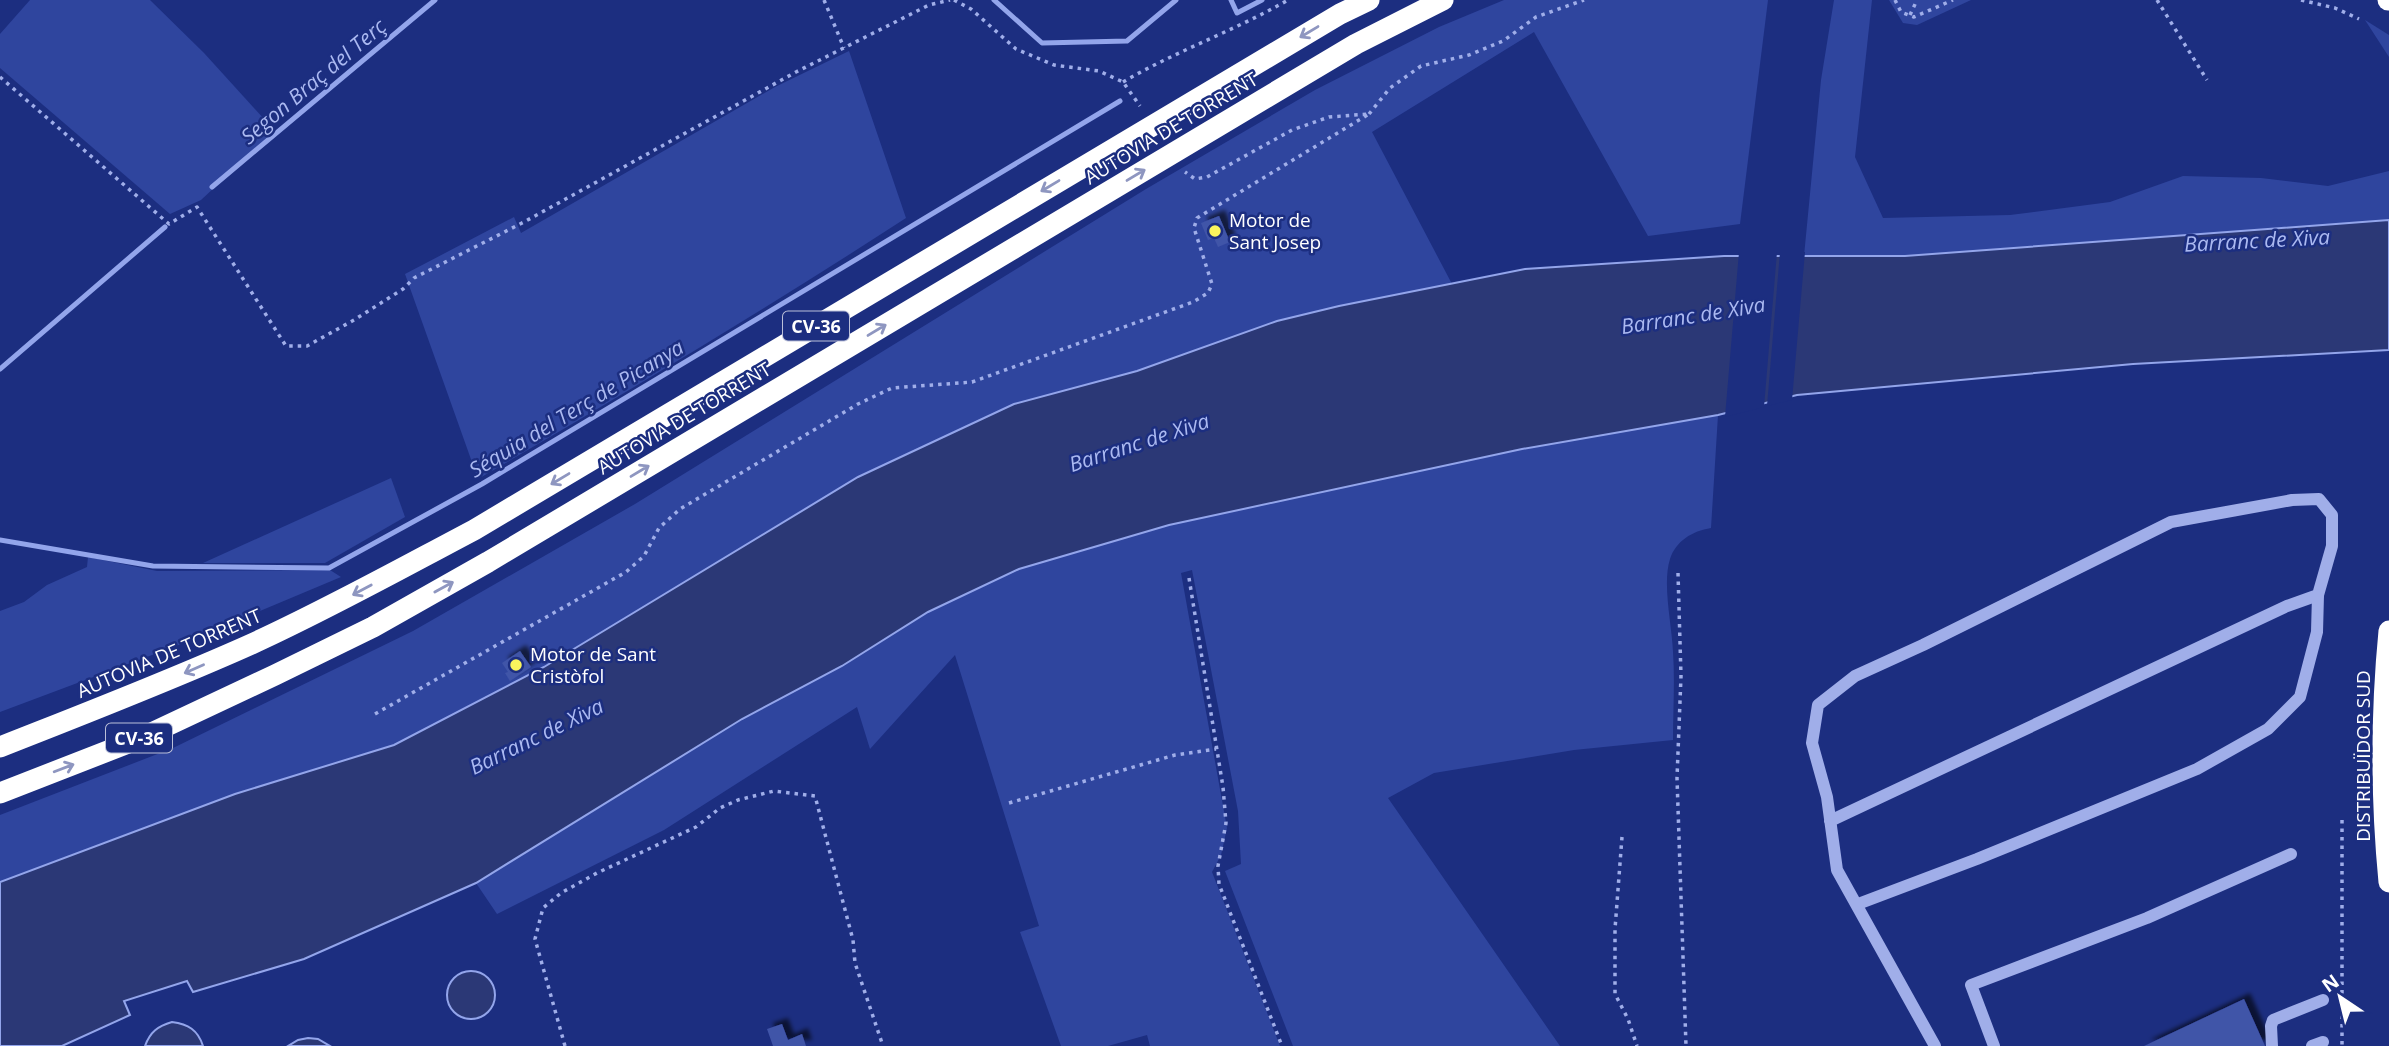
<svg xmlns="http://www.w3.org/2000/svg" width="2389" height="1046" viewBox="0 0 2389 1046" font-family="'Open Sans',sans-serif">
<defs>
<filter id="shadow"><feDropShadow dx="6" dy="-6" stdDeviation="2" flood-color="#0009"/></filter>
</defs>
<rect width="100%" height="100%" fill="#1c2e80"/>
<!-- green -->
<g fill="#2f459e">
<polygon points="30,0 150,0 204,53 275,131 201,200 170,214 0,68 0,34"/>
<polygon points="1504,0 1768,0 1740,224 1648,236 1534,32 1372,132 1452,284 1339,306 1137,371 1014,404 858,477 544,667 394,745 235,794 0,882 0,815 173,748 413,631 635,504 1146,189 1315,90 1439,27"/>
<polygon points="1834,0 1872,0 1855,157 1883,218 2010,215 2110,202 2183,176 2261,178 2328,186 2389,171 2389,220 1901,256 1804,256 1821,80"/>
<polygon points="1889,0 1971,0 1917,25 1903,23"/>
<polygon points="2365,20 2389,35 2389,57"/>
<path d="M849 51 906 218C766 309 623 395 478 479L405 274 514 217 521 233 775 87Z"/>
<path d="M1718 415 1711 528C1692 531 1676 541 1670 559 1662 584 1672 625 1673 652 1675 681 1673 710 1673 740L1574 750 1434 773 1388 798 1560 1046H1293L1225 871 1241 864 1238 811 1192 570 1181 573 1227 828 1221 855 1212 872 1280 1046H1150L1147 1035 1108 1046H1061L1020 932 1039 926 955 655 870 749 857 707 664 830 497 914 476 883 742 719 842 666 928 612 1019 569 1169 525 1522 449Z"/>
<polygon points="391,478 405,517 325,563 203,563"/>
<polygon points="88,557 157,571 330,570 341,577 184,643 0,712 0,611 24,602 47,585 87,567"/>
</g>
<!-- water -->
<g fill="#2b3876" stroke="#93a5eb" stroke-width="2">
<polygon points="2389,220 2389,350 2133,364 1797,395 1718,415 1522,449 1169,525 1019,569 928,612 842,666 742,719 476,883 304,959 193,992 187,981 124,1001 130,1015 62,1046 0,1046 0,882 235,794 394,745 544,667 858,477 1014,404 1137,371 1277,321 1339,306 1525,269 1724,256 1905,256"/>
<circle cx="471" cy="995" r="24"/>
<path d="M172 1022C188 1024 198 1030 203 1046H145C150 1032 158 1026 172 1022Z"/>
<polygon points="308,1038 318,1039 330,1046 288,1046 298,1040"/>
</g>
<!-- pier -->
<g fill="#1c2e80">
<polygon points="1739,252 1777,252 1764,407 1725,417"/>
<polygon points="1780,252 1805,252 1792,400 1767,406"/>
</g>
<g fill="none" stroke-linecap="round" stroke-linejoin="round">
<!-- stream -->
<g stroke="#93a5eb" stroke-width="5">
<polyline points="994,0 1042,43 1127,41 1176,0"/>
<polyline points="1231,0 1237,13 1262,0"/>
<polyline points="212,187 435,0"/>
<polyline points="0,369 165,227"/>
<polyline points="0,540 153,566 329,568 482,484 1120,101"/>
</g>
</g>
<!-- building -->
<g fill="#4054a8" filter="url(#shadow)">
<polygon points="1219,216 1230,242 1218,247 1214,238 1208,240 1201,223"/>
<polygon points="520,651 531,667 510,681 505,673 508,672 502,663"/>
<polygon points="2244,999 2265,1046 2144,1046"/>
<polygon points="782,1024 788,1040 802,1034 806,1046 773,1046 767,1029"/>
</g>
<g fill="none" stroke-linecap="round" stroke-linejoin="round">
<!-- path -->
<g stroke="#a0aee9" stroke-width="3.5" stroke-dasharray="3.5 5" stroke-linecap="butt">
<polyline points="824,0 844,48"/>
<polyline points="954,0 971,9 1016,49 1054,65 1099,71 1123,82 1140,106"/>
<polyline points="1895,0 1901,12 1914,17 1953,0"/>
<polyline points="2157,0 2207,80"/>
<polyline points="2301,0 2335,8 2359,19"/>
<polyline points="1910,15 1917,0"/>
<polyline points="0,77 169,224 197,207 286,346 307,346 354,320 403,289 414,278 524,222 796,72 929,5 950,0"/>
<path d="M1123 82C1176 51 1234 31 1288 0"/>
<polyline points="1369,114 1390,88 1421,66 1469,55 1503,41 1536,17 1584,0"/>
<polyline points="1678,573 1681,676 1677,778 1686,1046"/>
<polyline points="1189,578 1223,787 1226,823 1218,866 1219,884 1282,1046"/>
<polyline points="375,714 626,572 644,556 659,528 680,509 858,404 892,388 972,382 1193,302 1208,293 1212,284 1194,228 1197,218 1369,114 1329,117 1292,130 1207,177 1195,179 1185,172"/>
<polyline points="1009,803 1175,755 1216,749"/>
<polyline points="2342,820 2342,1046"/>
<polyline points="1622,837 1615,929 1615,994 1628,1019 1637,1046"/>
<polyline points="565,1046 535,939 543,908 561,893 597,873 696,827 720,808 738,800 774,791 815,796 853,940 855,963 883,1046"/>
</g>
<!-- minor -->
<g stroke="#a0aee9" stroke-width="12">
<polyline points="1830,821 2287,606 2318,595 2332,546 2332,515 2319,499 2292,500 2171,522 1923,645 1855,676 1818,705 1812,743 1827,797 1837,870 1935,1046"/>
<polyline points="1858,904 1977,859 2197,769 2268,729 2300,697 2317,632 2318,595"/>
<polyline points="1994,1046 1971,985 2147,918 2291,854"/>
<polyline points="2272,1046 2271,1026 2273,1020 2323,1000"/>
<polyline points="2312,1046 2323,1042"/>
</g>
<!-- highway -->
<g stroke="#fff" stroke-width="21">
<polyline points="2388,0 2389,0"/>
<path d="M2389 631C2381 713 2381 799 2389 882"/>
<path d="M0 747C86 713 172 680 256 642 330 608 402 568 474 530L1340 14 1369 0"/>
<polyline points="0,793 141,738 275,675 373,627 488,562 1356,44 1443,0"/>
</g>
</g>
<!-- one-way arrows -->
<defs><path id="oneway-shaft" d="M-6 0H5M1.5-3L5.5 0L1.5 3" fill="none" stroke-width="1.6" stroke-linecap="round" stroke-linejoin="round" transform="scale(1.75)"/></defs>
<g stroke="#8e96c0">
<use href="#oneway-shaft" transform="translate(1309 32) rotate(149)"/>
<use href="#oneway-shaft" transform="translate(1136 175) rotate(-31)"/>
<use href="#oneway-shaft" transform="translate(1050 186) rotate(149)"/>
<use href="#oneway-shaft" transform="translate(877 330) rotate(-31)"/>
<use href="#oneway-shaft" transform="translate(640 471) rotate(-31)"/>
<use href="#oneway-shaft" transform="translate(560 479) rotate(149)"/>
<use href="#oneway-shaft" transform="translate(444 587) rotate(-29)"/>
<use href="#oneway-shaft" transform="translate(362 590) rotate(152)"/>
<use href="#oneway-shaft" transform="translate(194 669) rotate(156)"/>
<use href="#oneway-shaft" transform="translate(64 768) rotate(-21)"/>
</g>
<!-- markers -->
<g fill="#faf45d" stroke="#1c2e80" stroke-width="2.5">
<circle cx="1215" cy="231" r="7"/>
<circle cx="516" cy="665" r="7"/>
</g>
<g text-anchor="middle" dominant-baseline="central" stroke-width="5" stroke-linejoin="round" paint-order="stroke">
<!-- shield labels -->
<g fill="#1c2e80" stroke="#bbc0d9" stroke-width="2">
<rect x="783" y="311.5" width="66" height="29" rx="5"/>
<rect x="106" y="723.5" width="66" height="29" rx="5"/>
</g>
<g font-size="18" font-weight="bold" fill="#fff">
<text x="816" y="326">CV-36</text>
<text x="139" y="738">CV-36</text>
</g>
<!-- street labels -->
<g font-size="19" fill="#fff" stroke="#1c2e80">
<text transform="translate(1171 128) rotate(-31)">AUTOVIA DE TORRENT</text>
<text transform="translate(684 418) rotate(-31)">AUTOVIA DE TORRENT</text>
<text transform="translate(169 653) rotate(-23)">AUTOVIA DE TORRENT</text>
<text transform="translate(2363 756) rotate(-90)">DISTRIBUÏDOR SUD</text>
</g>
<!-- poi labels -->
<g font-size="19" fill="#fff" stroke="#1c2e80" text-anchor="start">
<text x="1229" y="220">Motor de<tspan x="1229" dy="22">Sant Josep</tspan></text>
<text x="530" y="654">Motor de Sant<tspan x="530" dy="22">Cristòfol</tspan></text>
</g>
<!-- water labels -->
<g font-size="21" font-style="italic" fill="#abb9f1" stroke="#1c2e80">
<text transform="translate(313 81) rotate(-40)">Segon Braç del Terç</text>
<text transform="translate(2257 240) rotate(-3)">Barranc de Xiva</text>
<text transform="translate(1693 315) rotate(-9)">Barranc de Xiva</text>
<text transform="translate(576 408) rotate(-31)">Séquia del Terç de Picanya</text>
<text transform="translate(1139 442) rotate(-18)">Barranc de Xiva</text>
<text transform="translate(536 736) rotate(-26)">Barranc de Xiva</text>
</g>
</g>
<!-- north arrow -->
<g transform="translate(2340 997) rotate(325)" stroke="#1c2e80" stroke-width="5" paint-order="stroke">
<path d="M0-5L12 26L0 18L-12 26Z" fill="#ffffff"/>
<text y="-10" font-size="19" font-weight="bold" text-anchor="middle" fill="#ffffff">N</text>
</g>
</svg>
